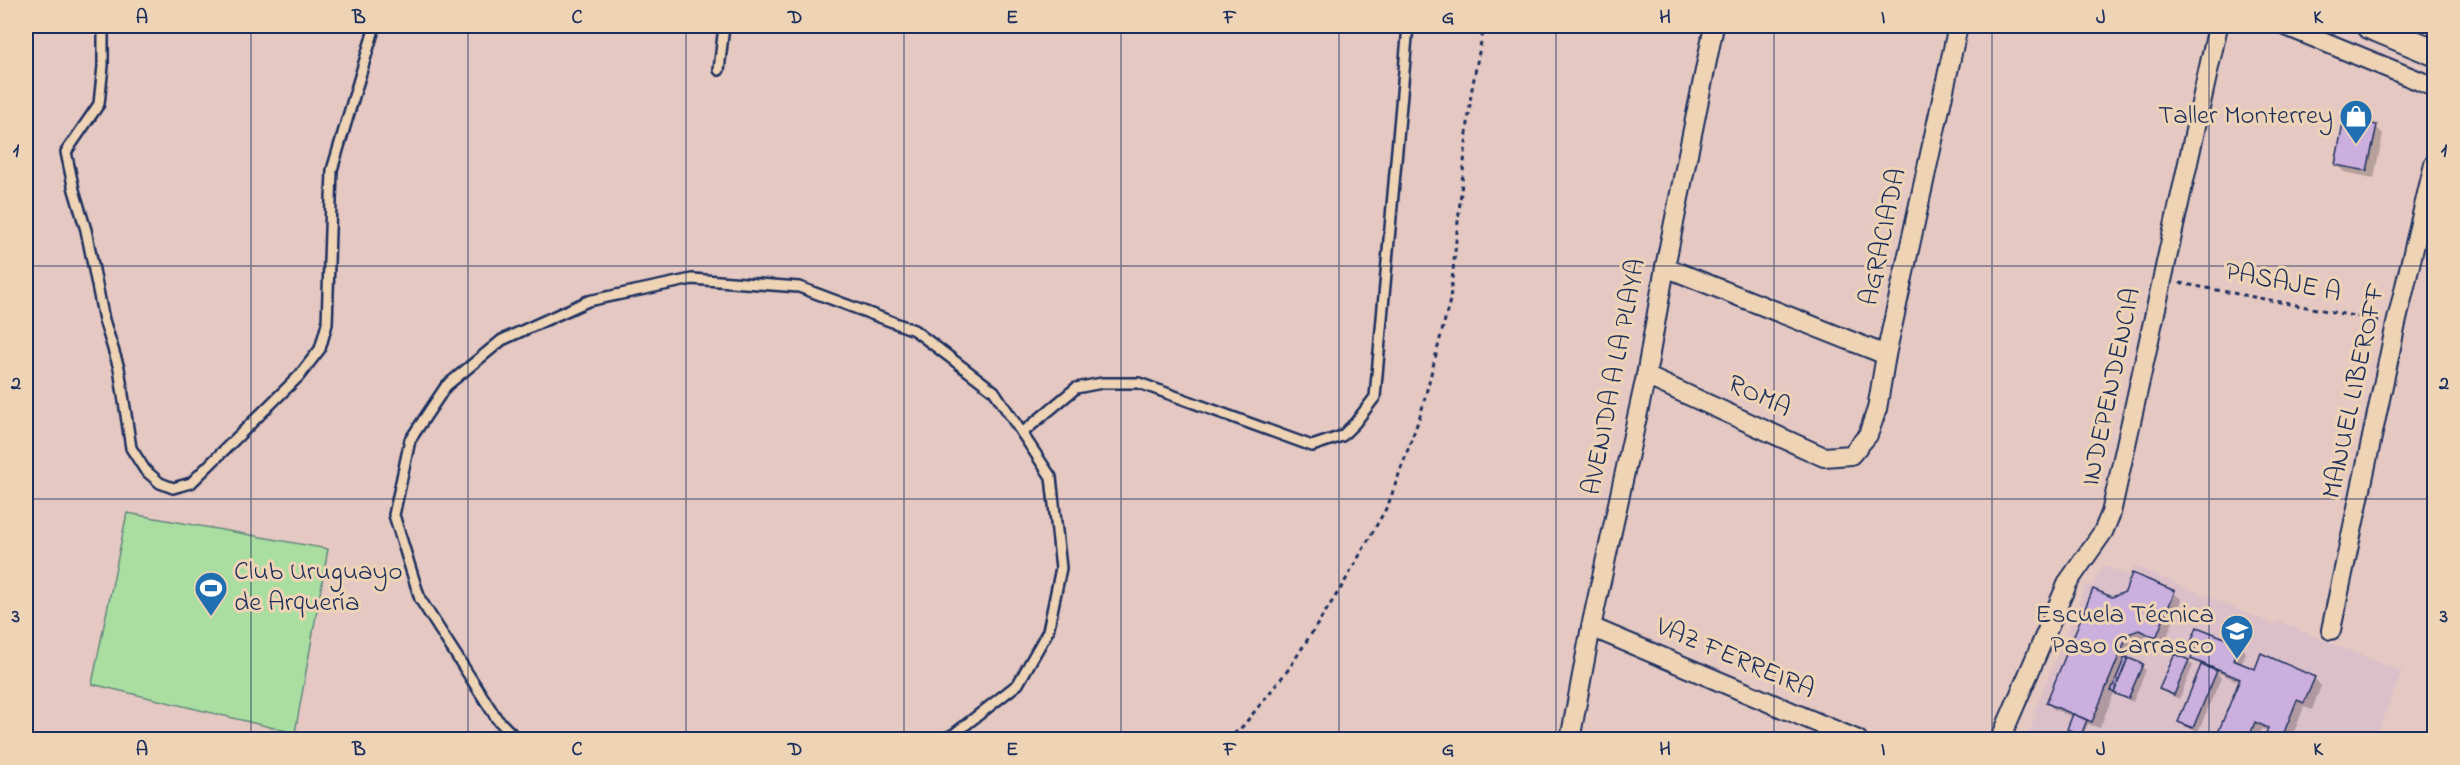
<svg xmlns="http://www.w3.org/2000/svg" width="2460" height="765" viewBox="0 0 2460 765" font-family="'Indie Flower',sans-serif">
<rect width="100%" height="100%" fill="#e4c8c1"/>
<filter id="ink" filterUnits="userSpaceOnUse"><feTurbulence type="fractalNoise" baseFrequency=".0167" numOctaves="2"/><feDisplacementMap in="SourceGraphic" scale="12" xChannelSelector="R" yChannelSelector="G"/><feConvolveMatrix kernelMatrix="1 2 1 2 8 2 1 2 1" color-interpolation-filters="sRGB"/></filter>
<g filter="url(#ink)">
<!-- built -->
<polygon fill="#dcc0c9" points="2103,565 2130,576 2135,566 2275,625 2277,621 2402,672 2375,739 2025,740 2037,715 2033,714 2086,586 2093,585"/>
<!-- pitch -->
<polygon fill="#aadea0" stroke="#62867f" stroke-width="1.5" points="127,513 328,549 295,733 92,684"/>
<!-- shadow -->
<g fill="#0003">
<polygon points="2376,127 2383,134 2374,178 2344,172 2336,164"/>
<polygon points="2133,575 2174,593 2182,600 2164,644 2148,636 2135,641 2128,659 2146,670 2133,702 2114,693 2100,728 2088,724 2083,736 2068,729 2073,717 2055,710 2047,703 2112,599 2126,593"/>
<polygon points="2239,645 2246,653 2241,665 2256,671 2314,678 2321,686 2312,710 2304,707 2291,740 2267,740 2268,731 2262,729 2258,740 2217,740 2240,682 2216,672 2221,678 2198,732 2184,726 2180,721 2202,667 2193,659 2196,651 2191,646"/>
<polygon points="2188,661 2193,666 2179,699 2166,693 2161,688"/>
</g>
<!-- building -->
<g fill="#cbafdc" stroke="#1b2f5e" stroke-width="1.5">
<polygon points="2344,118 2377,125 2367,171 2335,165"/>
<polygon points="2132,573 2175,591 2156,638 2139,630 2128,634 2092,722 2046,703 2093,589 2112,597 2125,592"/>
<polygon points="2197,627 2240,644 2233,660 2255,669 2261,653 2315,677 2304,703 2297,700 2281,740 2264,739 2268,728 2255,722 2248,740 2215,740 2240,679 2191,659 2195,649 2189,647"/>
<polygon points="2175,654 2189,660 2174,695 2159,689"/>
<polygon points="2125,657 2128,658 2114,693 2111,691"/>
<polygon points="2128,658 2143,664 2128,699 2114,693"/>
<polygon points="2201,665 2217,671 2193,728 2178,722"/>
<polygon points="2073,714 2087,720 2081,735 2067,729"/>
</g>
<g fill="none" stroke-linecap="round" stroke-linejoin="round">
<defs>
<g id="service">
<polyline points="103,26 103,66 99,104 66,152 74,190 86,230 104,320 119,368 131,448 145,470 160,483 173,488 191,483 299,376 320,349 327,324 332,170 375,26"/>
<polyline points="719,70 724,26"/>
<polyline points="1022,433 1076,388 1102,383 1139,383 1312,446 1342,436 1355,423 1375,397 1408,26"/>
<polyline points="518,740 497,719 420,599 394,515 410,440 446,386 502,340 588,301 692,279 799,287 914,330 994,391 1051,477 1061,568 1048,631 1018,684 954,734 941,740"/>
</g>
<g id="minor">
<polyline points="2286,26 2434,87"/>
<polyline points="1665,267 1886,355"/>
<polyline points="1646,376 1824,457 1851,455 1868,435 1877,409 1886,355 1958,26"/>
<polyline points="1591,627 1858,740"/>
<polyline points="2331,630 2396,324 2434,164"/>
<polyline points="1570,740 1591,627 1646,376 1665,267 1714,26"/>
<polyline points="2000,740 2068,582 2103,532 2111,513 2218,26"/>
</g>
<polyline id="secondary" points="2371,26 2434,52"/>
</defs>
<!-- service casing -->
<use href="#service" stroke="#1b2f5e" stroke-width="14"/>
<!-- minor casing -->
<use href="#minor" stroke="#1b2f5e" stroke-width="22"/>
<!-- secondary casing -->
<use href="#secondary" stroke="#1b2f5e" stroke-width="30"/>
<!-- path -->
<g stroke="#1b2f5e" stroke-width="3" stroke-dasharray="4.5 4.5" stroke-linecap="butt">
<polyline points="2180,283 2380,321"/>
<polyline points="1227,740 1243,726 1288,670 1344,583 1388,505 1421,413 1450,300 1471,94 1484,26"/>
</g>
<!-- service -->
<use href="#service" stroke="#eed3b5" stroke-width="9"/>
<!-- minor -->
<use href="#minor" stroke="#eed3b5" stroke-width="18"/>
<!-- secondary -->
<use href="#secondary" stroke="#eed3b5" stroke-width="26"/>
</g>
</g>
<!-- grid -->
<path fill="none" stroke="#1b2f5e" stroke-width="1.5" stroke-opacity="0.55" d="M251 26V740M468 26V740M686 26V740M904 26V740M1121 26V740M1339 26V740M1556 26V740M1774 26V740M1992 26V740M2209 26V740M26 266H2434M26 499H2434"/>
<!-- icons -->
<defs>
<symbol id="shop-pin" viewBox="-11 -11 22 30"><path d="M0 17L-7.5 6A9.5 9.5 0 1 1 7.5 6Z" fill="#1f6fb2" stroke="#eed3b5"/><path d="M-5-2.5h2.3a2.7 3.5 0 0 1 5.4 0H5L5.5 6h-11ZM-1.5-2.5h3a1.5 2.3 0 0 0-3 0Z" fill="#fff"/></symbol>
<symbol id="stadium-pin" viewBox="-11 -11 22 30"><path d="M0 17L-7.5 6A9.5 9.5 0 1 1 7.5 6Z" fill="#1f6fb2" stroke="#eed3b5"/><path d="M0-5a6.5 5 0 1 0 0 10a6.5 5 0 1 0 0-10ZM-3.5-1.8h7v3.6h-7Z" fill="#fff"/></symbol>
<symbol id="school-pin" viewBox="-11 -11 22 30"><path d="M0 17L-7.5 6A9.5 9.5 0 1 1 7.5 6Z" fill="#1f6fb2" stroke="#eed3b5"/><path d="M0-5L7-2L0 1L-7-2ZM-4 1L0 2.5L4 1V4Q0 6-4 4Z" fill="#fff"/></symbol>
</defs>
<g fill-rule="evenodd">
<use href="#shop-pin" x="2337" y="97" width="38" height="52"/>
<use href="#stadium-pin" x="192" y="569" width="38" height="52"/>
<use href="#school-pin" x="2218" y="612" width="38" height="52"/>
</g>
<g text-anchor="middle" dominant-baseline="central" stroke-width="6" stroke-linejoin="round" paint-order="stroke">
<!-- poi labels -->
<g font-size="27" fill="#1b2f5e" stroke="#eed3b5" text-anchor="end">
<text x="2333" y="116">Taller Monterrey</text>
<text x="234" y="572" text-anchor="start">Club Uruguayo<tspan x="234" dy="31">de Arquería</tspan></text>
<text x="2214" y="615">Escuela Técnica<tspan x="2214" dy="31">Paso Carrasco</tspan></text>
</g>
<!-- street labels -->
<g font-size="27" fill="#1b2f5e" stroke="#eed3b5">
<text transform="translate(1884 237) rotate(-78)">AGRACIADA</text>
<text transform="translate(2283 283) rotate(11)">PASAJE A</text>
<text transform="translate(1615 377) rotate(-79)">AVENIDA A LA PLAYA</text>
<text transform="translate(2112 387) rotate(-78)">INDEPENDENCIA</text>
<text transform="translate(2355 391) rotate(-78)">MANUEL LIBEROFF</text>
<text transform="translate(1759 397) rotate(25)">ROMA</text>
<text transform="translate(1735 659) rotate(23)">VAZ FERREIRA</text>
</g>
</g>
<!-- margin -->
<rect width="2460" height="765" fill="none" stroke="#eed3b5" stroke-width="66"/>
<rect x="33" y="33" width="2394" height="699" fill="none" stroke="#1b2f5e" stroke-width="2"/>
<g font-size="20" text-anchor="middle" font-weight="bold" fill="#1b2f5e">
<text x="142" y="23">A</text>
<text x="359" y="23">B</text>
<text x="577" y="23">C</text>
<text x="795" y="23">D</text>
<text x="1012" y="23">E</text>
<text x="1230" y="23">F</text>
<text x="1448" y="23">G</text>
<text x="1665" y="23">H</text>
<text x="1883" y="23">I</text>
<text x="2101" y="23">J</text>
<text x="2318" y="23">K</text>
<text x="16" y="156">1</text>
<text x="2444" y="156">1</text>
<text x="16" y="389">2</text>
<text x="2444" y="389">2</text>
<text x="16" y="622">3</text>
<text x="2444" y="622">3</text>
<text x="142" y="755">A</text>
<text x="359" y="755">B</text>
<text x="577" y="755">C</text>
<text x="795" y="755">D</text>
<text x="1012" y="755">E</text>
<text x="1230" y="755">F</text>
<text x="1448" y="755">G</text>
<text x="1665" y="755">H</text>
<text x="1883" y="755">I</text>
<text x="2101" y="755">J</text>
<text x="2318" y="755">K</text>
</g>
</svg>
